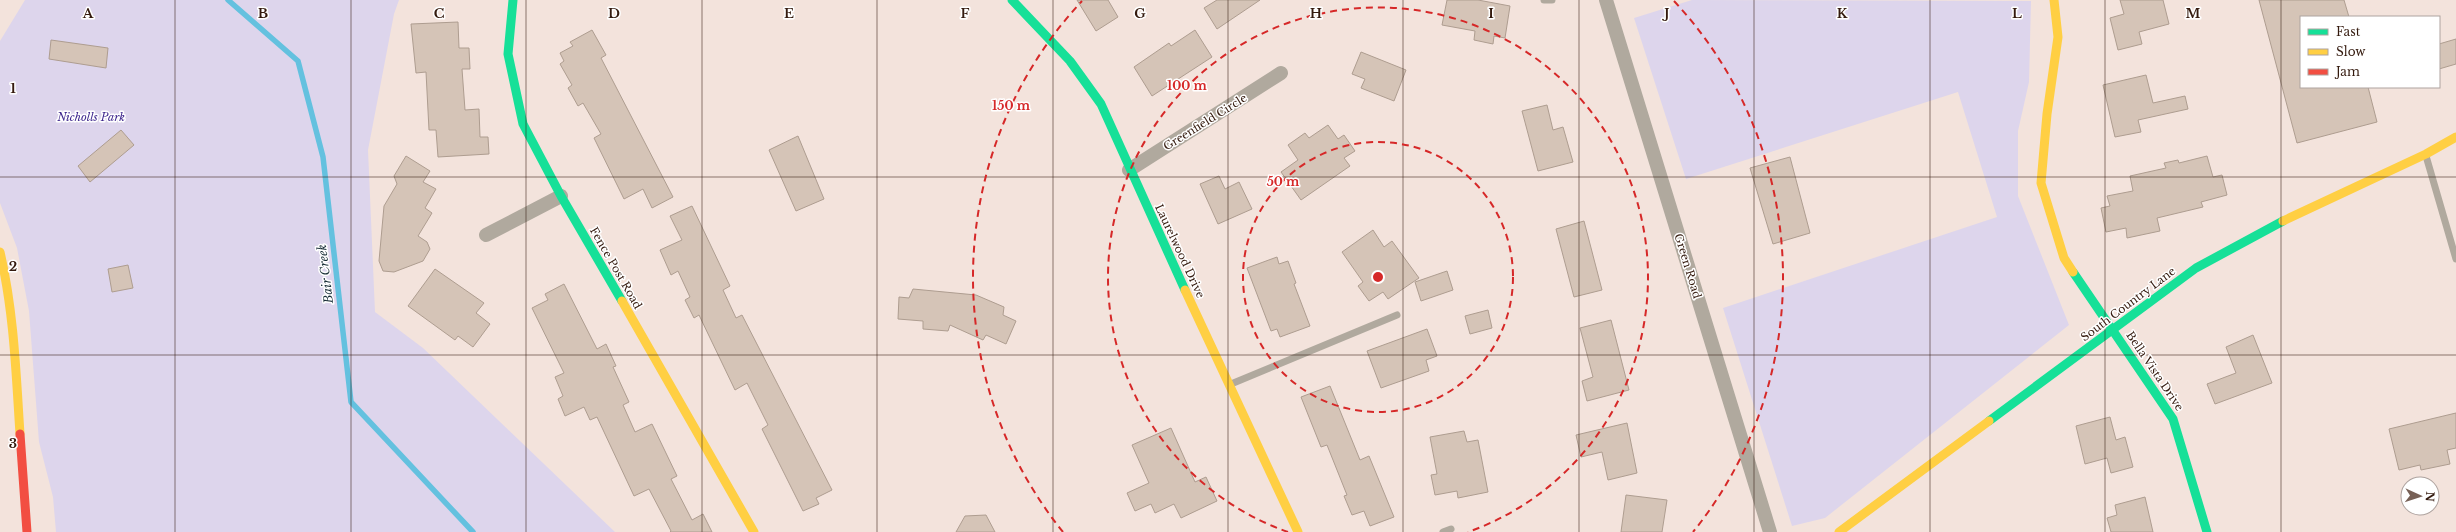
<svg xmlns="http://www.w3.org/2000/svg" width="2456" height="532" viewBox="0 0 2456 532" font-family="'Libre Baskerville',serif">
<rect width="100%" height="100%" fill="#f3e3dc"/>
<!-- green -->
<g fill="#ddd5ec">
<polygon points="25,0 399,0 394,14 368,150 375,312 423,348 615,532 56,532 53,497 39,442 29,311 17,248 0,203 0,41"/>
<polygon points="1692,0 2031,1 2029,82 2018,131 2018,196 2069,325 1825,518 1792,526 1723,308 1997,217 1958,92 1686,179 1634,18"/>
</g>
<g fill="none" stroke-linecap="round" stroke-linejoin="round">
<!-- stream -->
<polyline stroke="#64c1df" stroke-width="5.5" points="228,0 298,61 323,157 351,402 473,532"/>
</g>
<!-- building -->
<g fill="#d5c4b7" stroke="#ae9d90">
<polygon points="1077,0 1108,0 1118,17 1096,31"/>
<polygon points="1217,0 1260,0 1217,29 1204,8"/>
<polygon points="1447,0 1478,0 1510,6 1505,38 1494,36 1493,44 1474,40 1475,31 1442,25"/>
<polygon points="2120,0 2163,0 2169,24 2139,32 2142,44 2118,50 2110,18 2124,14"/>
<polygon points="2259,0 2344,0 2349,17 2301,17 2301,87 2368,87 2377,122 2297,143"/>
<polygon points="458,22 459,48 469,48 470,69 462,69 465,110 479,109 480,137 488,137 489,154 438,157 436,130 429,130 426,72 416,73 411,24"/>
<polygon points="592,30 606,55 601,58 673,197 652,208 643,189 624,199 594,138 601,134 583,103 578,106 568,88 572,85 560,64 564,61 560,53 573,46 570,42"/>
<polygon points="1195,30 1212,57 1152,96 1134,67 1169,43 1171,46"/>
<polygon points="2456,39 2456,64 2439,69 2439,44"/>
<polygon points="51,40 108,48 106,68 49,59"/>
<polygon points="1361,52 1406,70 1394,101 1361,88 1365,79 1352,74"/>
<polygon points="2146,75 2153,103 2185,96 2188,109 2138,120 2141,132 2115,137 2103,85"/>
<polygon points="1547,105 1553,130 1563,127 1573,162 1538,171 1522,111"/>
<polygon points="1328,125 1338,139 1344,135 1355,151 1344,158 1350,166 1301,200 1281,172 1298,160 1288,145 1305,133 1309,138"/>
<polygon points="121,130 134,145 90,182 78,166"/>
<polygon points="798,136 824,199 796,211 769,150"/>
<polygon points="406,156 430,171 423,182 436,189 425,208 432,213 418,236 427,242 430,249 423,261 394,272 383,271 379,261 384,206 397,184 394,176"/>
<polygon points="2207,156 2213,177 2222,175 2227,195 2201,202 2203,207 2157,218 2160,231 2127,238 2126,228 2106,232 2101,208 2110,206 2107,196 2133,191 2130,176 2166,168 2164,163 2178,160 2179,163"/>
<polygon points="1790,157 1810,233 1773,244 1750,168"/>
<polygon points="1219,176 1225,189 1239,182 1252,209 1218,224 1200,184"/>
<polygon points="692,206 730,286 723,290 736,318 742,315 832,490 816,498 819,504 803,511 762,429 768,425 747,383 735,390 699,315 694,318 685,300 690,297 678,271 671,275 660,250 682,240 670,216"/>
<polygon points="1584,221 1602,290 1574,297 1556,229"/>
<polygon points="1373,230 1384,247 1392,241 1419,278 1388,299 1383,292 1369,301 1358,286 1363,282 1342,252"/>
<polygon points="1277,257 1279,264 1288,261 1296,283 1294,284 1310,326 1280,337 1277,329 1271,331 1247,268"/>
<polygon points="128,265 133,288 112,292 108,269"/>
<polygon points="435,269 484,303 476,313 490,324 473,347 458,336 455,340 408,306"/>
<polygon points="1447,271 1453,290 1421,301 1415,282"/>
<polygon points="564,284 597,349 606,344 616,366 613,367 629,402 623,405 635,432 652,424 677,476 671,479 692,520 703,514 712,532 670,532 671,531 649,489 634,496 597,417 590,420 584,407 565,416 558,399 563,396 555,377 564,373 532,308 548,300 545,294"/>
<polygon points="913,289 976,295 1004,307 1003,315 1016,321 1006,344 986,335 983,340 950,325 948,331 923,329 923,321 898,319 899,297 909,298"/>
<polygon points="1488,310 1492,328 1470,334 1465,316"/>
<polygon points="1611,320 1629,390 1587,401 1582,381 1593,377 1580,328"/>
<polygon points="1427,329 1437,356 1426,360 1429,371 1381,388 1367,351"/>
<polygon points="2253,335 2272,383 2215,404 2207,384 2236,373 2226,347"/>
<polygon points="1330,386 1360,460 1369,456 1394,517 1370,526 1364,511 1352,515 1344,496 1347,495 1327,445 1321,447 1301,397"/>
<polygon points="2456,413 2456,448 2447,450 2450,464 2421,470 2420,465 2399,470 2389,429"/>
<polygon points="2110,417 2116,440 2125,437 2133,467 2111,473 2107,458 2085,464 2076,426"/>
<polygon points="1627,423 1637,473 1608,480 1602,452 1581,457 1576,435"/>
<polygon points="1171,428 1195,482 1206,477 1217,501 1181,518 1174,504 1155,513 1151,504 1135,511 1127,493 1149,483 1132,445"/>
<polygon points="1464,431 1467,442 1478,440 1488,492 1458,498 1457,491 1435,495 1431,475 1437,474 1430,437"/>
<polygon points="1626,495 1667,500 1662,532 1621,532"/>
<polygon points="2145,497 2153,532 2111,532 2107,518 2117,515 2115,505"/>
<polygon points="986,515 995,532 956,532 965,516"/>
</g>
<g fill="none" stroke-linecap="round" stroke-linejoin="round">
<!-- lane -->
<g stroke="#b0a99e" stroke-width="7">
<polyline points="1544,0 1552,0"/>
<polyline points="2426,156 2456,259"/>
<polyline points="1231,384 1397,315"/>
<polyline points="1443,532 1451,529"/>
</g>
<!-- street -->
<g stroke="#b0a99e" stroke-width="14">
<polyline points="1606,0 1770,532"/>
<polyline points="1129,170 1281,73"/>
<polyline points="486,235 561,196"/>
</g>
<!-- fast -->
<g stroke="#16e098" stroke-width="9">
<polyline points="513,0 508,54 523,124 561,196 622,301"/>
<polyline points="1012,0 1070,61 1101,104 1185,290"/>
<polyline points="2073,272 2173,419 2207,532"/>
<polyline points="1989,421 2196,268 2283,221"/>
</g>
<!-- slow -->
<g stroke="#ffcf43" stroke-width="9">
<polyline points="2054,0 2058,37 2047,114 2041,183 2064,258 2073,272"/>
<polyline points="2283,221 2426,154 2456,137"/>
<path d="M0 252C14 312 16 373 20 434"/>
<polyline points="1185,290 1298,532"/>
<polyline points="622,301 754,532"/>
<polyline points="1839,532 1989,421"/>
</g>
<!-- jam -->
<polyline stroke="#f24e42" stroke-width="9" points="20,434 27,532"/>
</g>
<!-- grid -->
<path fill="none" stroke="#341a0e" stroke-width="1" stroke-opacity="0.55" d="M175 0V532M351 0V532M526 0V532M702 0V532M877 0V532M1053 0V532M1228 0V532M1403 0V532M1579 0V532M1754 0V532M1930 0V532M2105 0V532M2281 0V532M0 177H2456M0 355H2456"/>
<!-- distance rings -->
<g fill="none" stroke="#d62828" stroke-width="2" stroke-dasharray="7 5">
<circle cx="1378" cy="277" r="135"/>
<path d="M1288 532A270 270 0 1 1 1468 532"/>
<path d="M1063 532A405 405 0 0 1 1082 1M1674 1A405 405 0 0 1 1693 532"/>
</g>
<g text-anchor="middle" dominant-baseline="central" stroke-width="3" stroke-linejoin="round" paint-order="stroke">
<!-- park labels -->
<g font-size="11" font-style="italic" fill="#3e278d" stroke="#fff">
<text x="91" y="117">Nicholls Park</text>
</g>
<!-- street labels -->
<g font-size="11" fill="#341a0e" stroke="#fff">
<text transform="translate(1205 122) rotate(-32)">Greenfield Circle</text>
<text transform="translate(1180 251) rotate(65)">Laurelwood Drive</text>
<text transform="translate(1688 266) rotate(73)">Green Road</text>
<text transform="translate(616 268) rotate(60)">Fence Post Road</text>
<text transform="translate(2128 304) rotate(-37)">South Country Lane</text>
<text transform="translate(2155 371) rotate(56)">Bella Vista Drive</text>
</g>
<!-- water labels -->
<g font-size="12" font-style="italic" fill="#1a2f38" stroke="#fff">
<text transform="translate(325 274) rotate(-97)">Bair Creek</text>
</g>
</g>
<g font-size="13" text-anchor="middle" font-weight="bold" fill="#341a0e" stroke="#fff" stroke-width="3" stroke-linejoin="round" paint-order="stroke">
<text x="88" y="18">A</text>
<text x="263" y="18">B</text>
<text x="439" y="18">C</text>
<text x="614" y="18">D</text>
<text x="789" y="18">E</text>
<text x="965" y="18">F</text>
<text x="1140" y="18">G</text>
<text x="1316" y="18">H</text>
<text x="1491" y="18">I</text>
<text x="1667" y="18">J</text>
<text x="1842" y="18">K</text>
<text x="2017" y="18">L</text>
<text x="2193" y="18">M</text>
<text x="13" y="93">1</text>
<text x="13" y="271">2</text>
<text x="13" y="448">3</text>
</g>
<circle cx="1378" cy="277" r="6" fill="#d62828" stroke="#fff" stroke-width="2"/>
<g font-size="12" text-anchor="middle" font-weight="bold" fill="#d62828" stroke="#fff" stroke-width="3" stroke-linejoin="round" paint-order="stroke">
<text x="1187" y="90">100 m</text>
<text x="1011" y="110">150 m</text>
<text x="1283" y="186">50 m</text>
</g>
<!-- legend -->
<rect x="2300" y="16" width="140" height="72" fill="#ffffff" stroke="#aea39f"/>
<rect x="2308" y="29" width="20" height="6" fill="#16e098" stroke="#aea39f"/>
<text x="2336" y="36" font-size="12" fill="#341a0e">Fast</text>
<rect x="2308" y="49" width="20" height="6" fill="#ffcf43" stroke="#aea39f"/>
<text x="2336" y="56" font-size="12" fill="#341a0e">Slow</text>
<rect x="2308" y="69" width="20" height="6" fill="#f24e42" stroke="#aea39f"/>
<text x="2336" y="76" font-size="12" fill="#341a0e">Jam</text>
<!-- north arrow -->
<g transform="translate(2420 496) rotate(93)"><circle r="19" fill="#ffffff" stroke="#aea39f"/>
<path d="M0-3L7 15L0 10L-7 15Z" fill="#776056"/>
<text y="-6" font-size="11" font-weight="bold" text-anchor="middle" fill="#341a0e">N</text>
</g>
</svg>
